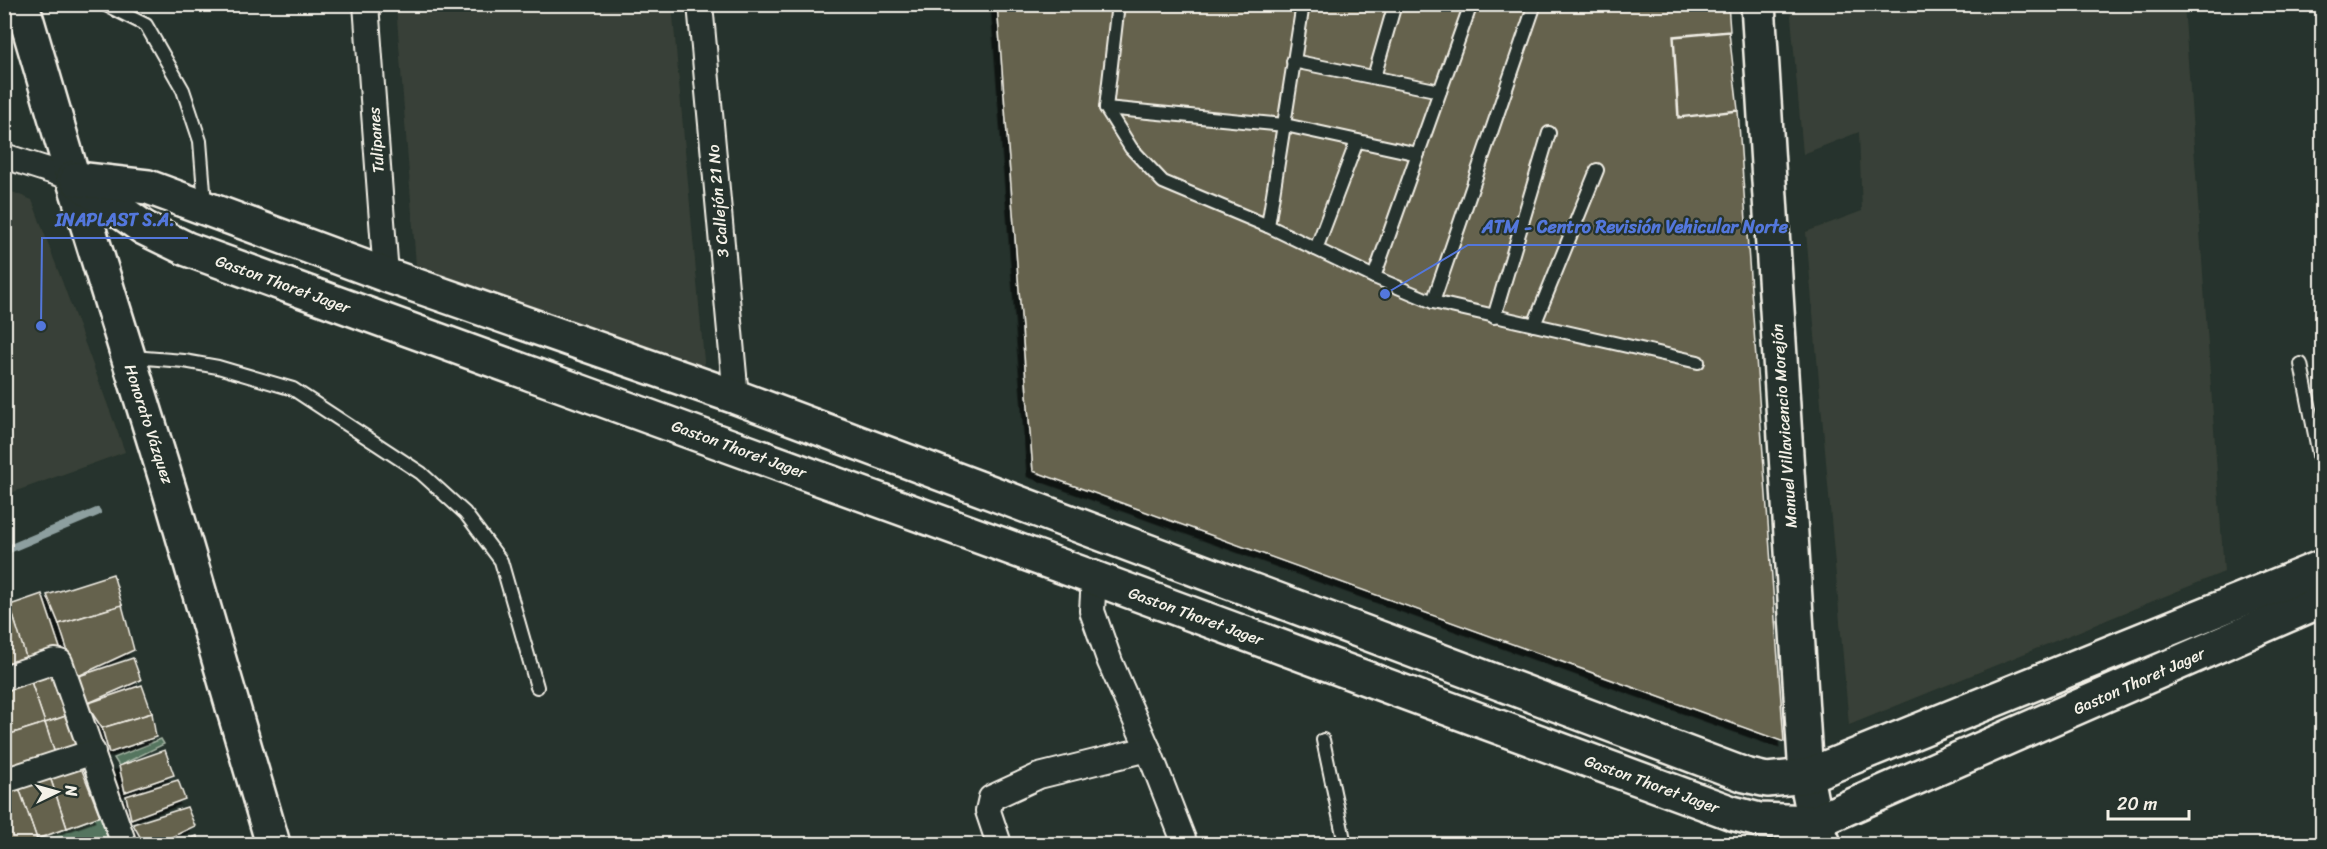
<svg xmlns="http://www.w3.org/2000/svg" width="2327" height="849" viewBox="0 0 2327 849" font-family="Sriracha,sans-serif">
<defs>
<filter id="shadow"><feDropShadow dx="-5.5" dy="5.5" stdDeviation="0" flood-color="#0009"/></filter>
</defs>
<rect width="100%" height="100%" fill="#26332d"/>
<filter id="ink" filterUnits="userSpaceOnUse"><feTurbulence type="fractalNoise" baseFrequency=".0167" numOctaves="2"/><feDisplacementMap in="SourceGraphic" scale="12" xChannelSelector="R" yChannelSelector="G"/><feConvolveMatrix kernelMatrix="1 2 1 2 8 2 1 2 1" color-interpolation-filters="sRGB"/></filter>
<g filter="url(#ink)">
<!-- built -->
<g fill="#394137">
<polygon points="396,5 672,5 705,372 416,265"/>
<polygon points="1790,5 2184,5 2224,572 1849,725 1806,232 1862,211 1859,132 1803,154"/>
<polygon points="5,189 32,200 125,452 5,495"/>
</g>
<!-- green -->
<g fill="#54755e" stroke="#a4b3a3" stroke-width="1.5">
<polygon points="161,739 164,744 119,766 114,758"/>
<polygon points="100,816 110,844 40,844 37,839"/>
</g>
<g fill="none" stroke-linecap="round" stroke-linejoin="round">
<!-- stream -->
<polyline stroke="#8d9f9f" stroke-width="8" points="4,551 97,512"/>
</g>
<!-- building -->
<g fill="#65624e" stroke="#f4f1e8" stroke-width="1.5" filter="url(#shadow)">
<polygon points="997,4 1728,4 1730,31 1673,36 1678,118 1738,111 1784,742 1033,471"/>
<polygon points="1729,32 1738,110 1679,117 1674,37"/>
<polygon points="113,574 122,605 59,624 47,595"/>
<polygon points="42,594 61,651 27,663 10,605"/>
<polygon points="122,605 134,650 76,677 59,624"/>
<polygon points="11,609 26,657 4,665 4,612"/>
<polygon points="133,658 141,680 86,704 76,677"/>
<polygon points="59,667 75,713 45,723 29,676"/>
<polygon points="29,676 45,723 4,736 4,685"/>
<polygon points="142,685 152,713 102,728 86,704"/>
<polygon points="75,713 87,750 57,760 45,723"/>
<polygon points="152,713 156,737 109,753 102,728"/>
<polygon points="45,723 57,760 4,778 4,736"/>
<polygon points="165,750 174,775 125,792 119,766"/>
<polygon points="80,765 100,816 67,828 50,777"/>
<polygon points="50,777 67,828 37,839 19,788"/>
<polygon points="178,780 185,799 131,819 126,796"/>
<polygon points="19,788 37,839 24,844 8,844 4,836 4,794"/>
<polygon points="187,807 195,826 157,844 144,844 133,824"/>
<polygon points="197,836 199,844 174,844"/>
<polygon points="37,839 40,844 24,844"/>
</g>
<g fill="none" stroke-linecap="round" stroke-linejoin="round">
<defs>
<g id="lane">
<polyline points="104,4 146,25 183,90 200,141 205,204"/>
<polyline points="1118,4 1106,108 1131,148 1163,182 1268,226 1303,4"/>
<polyline points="1471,4 1374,277 1433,302 1535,4"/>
<polyline points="1293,61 1440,91"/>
<polyline points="1374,77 1395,4"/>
<polyline points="1106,108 1285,125 1418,154"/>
<polyline points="1268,226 1374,277"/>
<polyline points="1316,249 1357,141"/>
<polyline points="1433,302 1698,362"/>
<polyline points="1494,317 1549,133"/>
<polyline points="1534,325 1597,170"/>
<polyline points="132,357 184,361 218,367 293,389 421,473 465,513 501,561 537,687"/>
<polyline points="2301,364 2322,470"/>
<polyline points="1323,740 1345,844"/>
</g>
<g id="street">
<polyline points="366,4 386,275"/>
<polyline points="700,4 736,397"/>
<polyline points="4,156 73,178"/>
<polyline points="1094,578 1092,611 1110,662 1148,749 1185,844"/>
<polyline points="4,678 55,661 60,662 124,844"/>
<polyline points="4,781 93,752"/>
<polyline points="999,844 988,811 991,798 1039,776 1148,749"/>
</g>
<g id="secondary">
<polyline points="22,4 73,178 170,492 273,844"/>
<polyline points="1758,4 1806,776 1815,822 1824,844"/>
<polyline points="73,178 144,228 187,249 1094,578 1732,813 1759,820 1815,822 2322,600"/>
<polyline points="77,179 148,187 386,275 736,397 1745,775 1767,780 1806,776 2322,567"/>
</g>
</defs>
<!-- lane casing -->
<use href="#lane" stroke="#f4f1e8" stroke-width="16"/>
<!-- street casing -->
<use href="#street" stroke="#f4f1e8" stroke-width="28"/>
<!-- secondary casing -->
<use href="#secondary" stroke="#f4f1e8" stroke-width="38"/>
<!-- lane -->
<use href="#lane" stroke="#26332d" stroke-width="12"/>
<!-- street -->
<use href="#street" stroke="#26332d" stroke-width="24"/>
<!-- secondary -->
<use href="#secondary" stroke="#26332d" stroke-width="33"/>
</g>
</g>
<g text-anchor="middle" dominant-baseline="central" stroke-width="4.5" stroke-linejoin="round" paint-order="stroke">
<!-- street labels -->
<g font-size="16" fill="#f4f1e8" stroke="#26332d">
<text transform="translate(376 140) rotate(-94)">Tulipanes</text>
<text transform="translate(718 201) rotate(-95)">3 Callejón 21 No</text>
<text transform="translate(283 284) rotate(20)">Gaston Thoret Jager</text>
<text transform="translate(149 424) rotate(72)">Honorato Vázquez</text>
<text transform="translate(1784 426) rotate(-94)">Manuel Villavicencio Morejón</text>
<text transform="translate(739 449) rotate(20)">Gaston Thoret Jager</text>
<text transform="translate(1196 616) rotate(20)">Gaston Thoret Jager</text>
<text transform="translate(2139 681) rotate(-24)">Gaston Thoret Jager</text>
<text transform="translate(1652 784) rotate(20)">Gaston Thoret Jager</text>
</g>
</g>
<!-- callouts -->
<path fill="none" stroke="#5377dc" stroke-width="2" d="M41 326L42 238H188M1385 294L1468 245H1801"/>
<g fill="#5377dc" stroke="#26332d" stroke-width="2">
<circle cx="41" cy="326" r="6"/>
<circle cx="1385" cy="294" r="6"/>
</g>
<g font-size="18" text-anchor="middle" font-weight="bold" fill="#5377dc" stroke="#26332d" stroke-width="4.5" stroke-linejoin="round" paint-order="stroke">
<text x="115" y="226">INAPLAST S.A.</text>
<text x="1635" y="233">ATM - Centro Revisión Vehicular Norte</text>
</g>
<!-- margin -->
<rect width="2327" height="849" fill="none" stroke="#26332d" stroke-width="24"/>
<rect x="12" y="12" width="2303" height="825" fill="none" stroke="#f4f1e8" stroke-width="2" filter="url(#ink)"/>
<!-- north arrow -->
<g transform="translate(57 792) rotate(85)" stroke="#26332d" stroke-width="4.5" paint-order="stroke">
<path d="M0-4.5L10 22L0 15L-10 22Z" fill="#f4f1e8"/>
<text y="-9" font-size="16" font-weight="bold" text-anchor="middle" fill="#f4f1e8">N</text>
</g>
<!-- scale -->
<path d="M2108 810v9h81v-9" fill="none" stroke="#f4f1e8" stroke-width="3"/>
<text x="2117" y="810" font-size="18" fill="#f4f1e8" stroke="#26332d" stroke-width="4.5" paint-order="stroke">20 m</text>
</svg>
